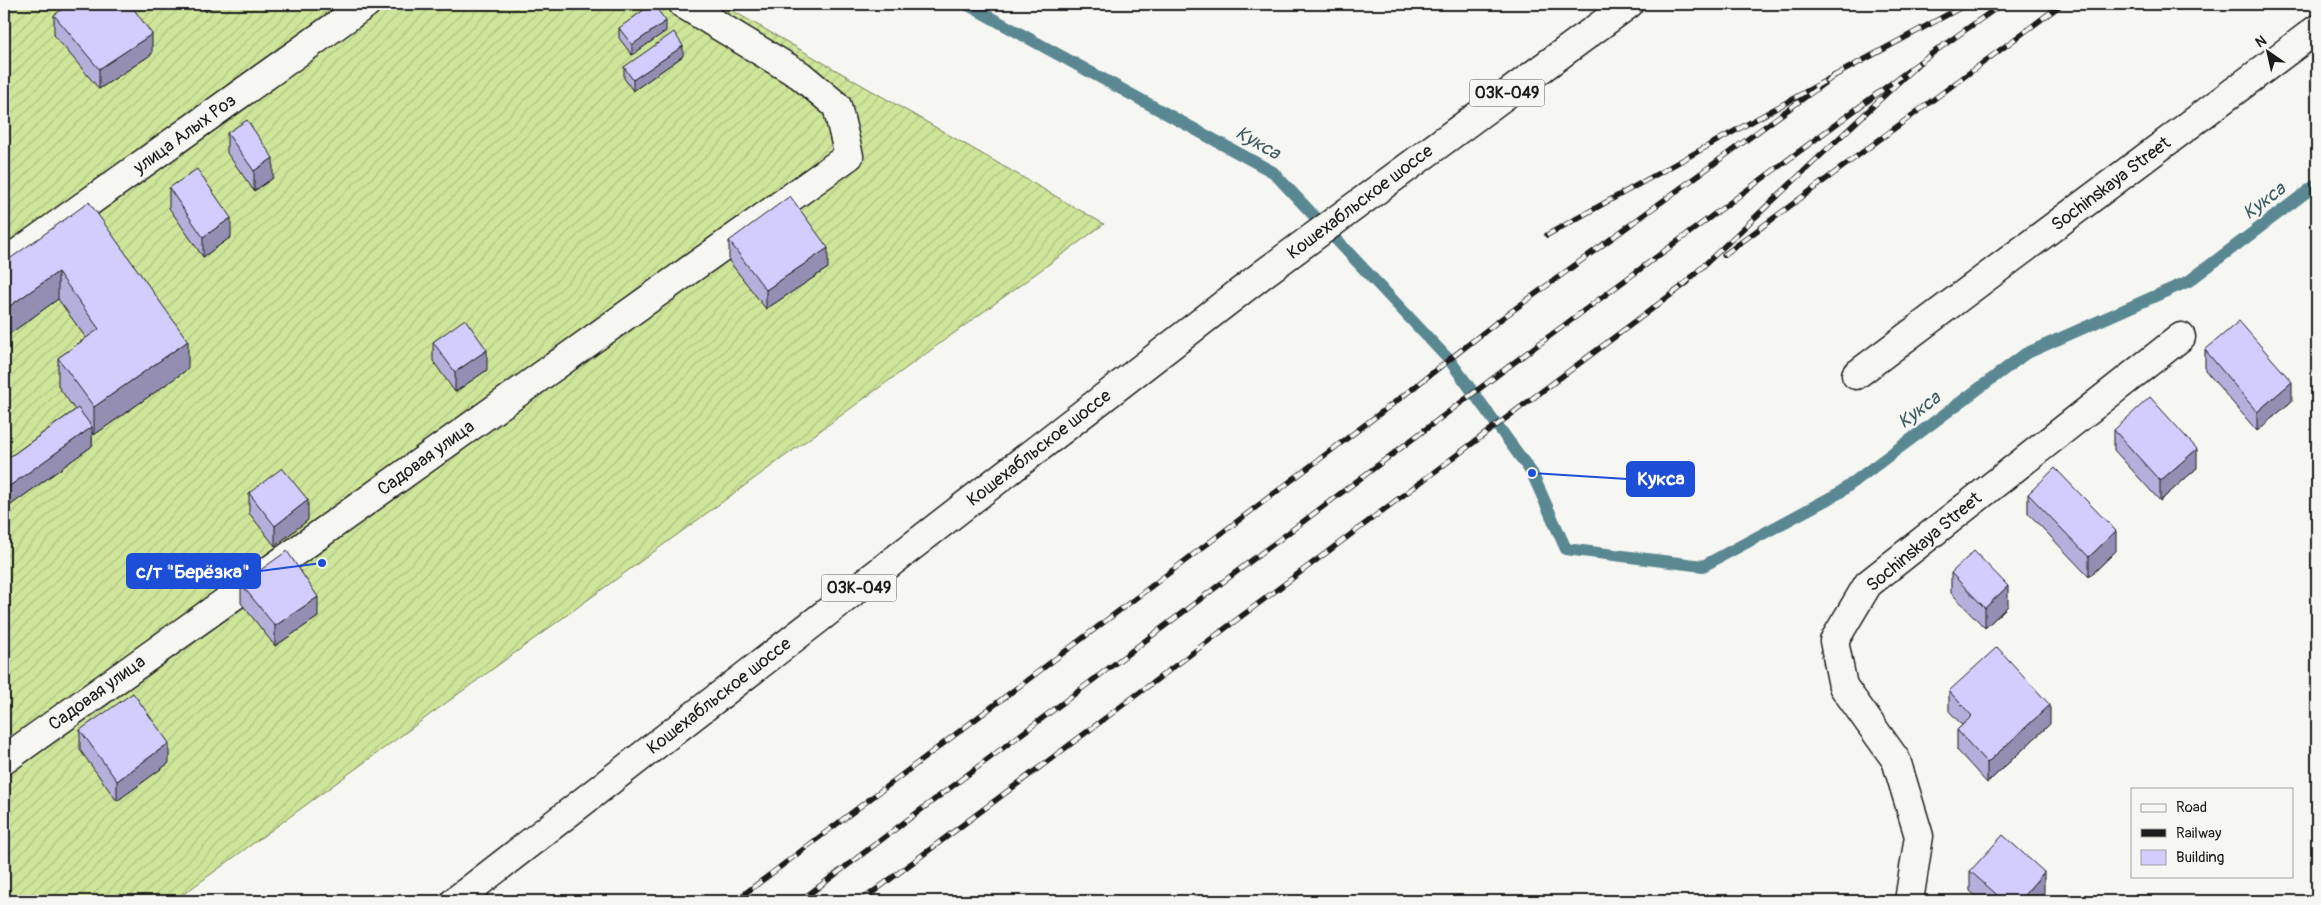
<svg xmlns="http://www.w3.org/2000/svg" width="2321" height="905" viewBox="0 0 2321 905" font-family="Pangolin,sans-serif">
<defs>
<pattern id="garden-furrows" width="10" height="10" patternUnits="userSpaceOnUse" patternTransform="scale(1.25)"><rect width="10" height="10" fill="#cee59a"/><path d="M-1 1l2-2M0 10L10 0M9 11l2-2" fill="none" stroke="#b0c484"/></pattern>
</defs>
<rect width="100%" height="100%" fill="#f6f6f2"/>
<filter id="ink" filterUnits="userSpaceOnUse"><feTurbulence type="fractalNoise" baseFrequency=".02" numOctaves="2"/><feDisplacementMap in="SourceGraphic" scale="10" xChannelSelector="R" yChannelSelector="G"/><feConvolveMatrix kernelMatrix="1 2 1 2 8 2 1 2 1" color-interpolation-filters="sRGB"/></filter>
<g filter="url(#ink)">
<!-- garden -->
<polygon fill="url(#garden-furrows)" stroke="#75805b" points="4,4 721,4 1104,224 174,901 4,901"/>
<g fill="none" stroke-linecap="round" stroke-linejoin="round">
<!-- stream -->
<polyline stroke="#5a8892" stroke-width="12" points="966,4 1273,172 1451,362 1532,473 1566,549 1703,566 1839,493 2025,354 2189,281 2317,184"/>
<defs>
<g id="minor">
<polyline points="4,263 366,4"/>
<polyline points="1856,375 2317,29"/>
<polyline points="4,760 849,156 837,106 800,75 683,4"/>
<polyline points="1909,901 1919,836 1896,760 1843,686 1834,641 1868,584 2181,337"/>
</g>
<polyline id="major" points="455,901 1263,274 1629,4"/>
</defs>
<!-- minor casing -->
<use href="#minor" stroke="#1c1c1c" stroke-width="31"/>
<!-- major casing -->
<use href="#major" stroke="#1c1c1c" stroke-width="31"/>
<!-- minor -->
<use href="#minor" stroke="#f6f6f2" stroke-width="28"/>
<!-- major -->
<use href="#major" stroke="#f6f6f2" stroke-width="28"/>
<defs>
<g id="rail">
<polyline points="1920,62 2002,4"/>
<polyline points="1834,76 1967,4"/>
<polyline points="1724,255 2062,4"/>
<polyline points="735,901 1403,396 1497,322 1834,76 1547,235"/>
<polyline points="800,901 1524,355 1920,62 1682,286"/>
<polyline points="861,901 1688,282"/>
</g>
</defs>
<!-- rail casing -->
<use href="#rail" stroke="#1c1c1c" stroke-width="5.5"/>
<!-- rail -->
<use href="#rail" stroke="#f6f6f2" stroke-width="4" stroke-dasharray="11" stroke-linecap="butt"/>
</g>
<!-- wall -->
<g fill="#b5afdb" stroke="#1c1c1c">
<polygon points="199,4 215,4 206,12"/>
<polygon points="54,15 152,54 99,89 54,35"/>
<polygon points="619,28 666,31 632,55 619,38"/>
<polygon points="683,56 633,91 624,78 624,67"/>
<polygon points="227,133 273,178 254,191 227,153"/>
<polygon points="169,188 231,237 203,257 169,208"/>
<polygon points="89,202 188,369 94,435 92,432 92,446 4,510 4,461 75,410 58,386 58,358 86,338 58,299 4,338"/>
<polygon points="729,241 828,268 766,309 729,261"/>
<polygon points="2317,295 2317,322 2314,318 2314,298"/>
<polygon points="433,342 487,370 455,392 433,361"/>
<polygon points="2205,350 2292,401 2257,431 2205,370"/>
<polygon points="2114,430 2197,468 2160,501 2114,450"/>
<polygon points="249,493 308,520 275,546 249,513"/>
<polygon points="2028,494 2116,551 2089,577 2028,513"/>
<polygon points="1951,573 2008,606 1985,628 1951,593"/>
<polygon points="241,584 318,617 275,646 241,603"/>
<polygon points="1949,691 2050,724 1987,783 1957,750 1957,730 1962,725 1949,711"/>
<polygon points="80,730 169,763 117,801 80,750"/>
<polygon points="1970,871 2044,892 2036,901 1982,901 1970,891"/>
</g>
<!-- shaded-wall -->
<g fill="#948fb2" stroke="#1c1c1c">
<polygon points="206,4 215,4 206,12"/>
<polygon points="666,21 666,31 632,55 632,45"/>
<polygon points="152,34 152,54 99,89 99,69"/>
<polygon points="683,46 683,56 633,91 633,80"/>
<polygon points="273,158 273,178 254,191 254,171"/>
<polygon points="231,218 231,237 203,257 203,237"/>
<polygon points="828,248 828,268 766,309 766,290"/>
<polygon points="58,272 58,299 4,338 4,310"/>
<polygon points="188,341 188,369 94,435 94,407"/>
<polygon points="487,350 487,370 455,392 455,372"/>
<polygon points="2292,382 2292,401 2257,431 2257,412"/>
<polygon points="92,427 92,446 4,510 4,490"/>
<polygon points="2197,449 2197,468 2160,501 2160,481"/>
<polygon points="308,500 308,520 275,546 275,526"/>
<polygon points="2116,531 2116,551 2089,577 2089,557"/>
<polygon points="2008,586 2008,606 1985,628 1985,608"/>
<polygon points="318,597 318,617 275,646 275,626"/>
<polygon points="2050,705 2050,724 1987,783 1987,763"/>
<polygon points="169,743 169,763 117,801 117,781"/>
<polygon points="2044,872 2044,892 2036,901 2019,901"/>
</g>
<!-- building -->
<g fill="#d3ccff" stroke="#1c1c1c">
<polygon points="70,4 130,4 152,34 99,69 54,15"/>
<polygon points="652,4 653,4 666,21 632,45 619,28"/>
<polygon points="674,32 683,46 633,80 624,67"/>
<polygon points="247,120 273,158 254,171 227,133"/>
<polygon points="197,169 231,218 203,237 169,188"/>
<polygon points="790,196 828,248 766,290 729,241"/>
<polygon points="89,202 188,341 94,407 58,358 99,329 58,272 4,310 4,263"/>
<polygon points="2317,295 2317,302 2314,298"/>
<polygon points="465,319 487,350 455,372 433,342"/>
<polygon points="2239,321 2292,382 2257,412 2205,350"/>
<polygon points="2150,397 2197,449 2160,481 2114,430"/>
<polygon points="78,408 92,427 4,490 4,461"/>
<polygon points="282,468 308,500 275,526 249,493"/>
<polygon points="2055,468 2116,531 2089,557 2028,494"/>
<polygon points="287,551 318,597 275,626 241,584"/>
<polygon points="1974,551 2008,586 1985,608 1951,573"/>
<polygon points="1997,647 2050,705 1987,763 1957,730 1972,716 1949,691"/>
<polygon points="133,693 169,743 117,781 80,730"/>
<polygon points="2003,835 2044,872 2019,901 2004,901 1970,871"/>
</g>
</g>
<g text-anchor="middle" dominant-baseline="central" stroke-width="4.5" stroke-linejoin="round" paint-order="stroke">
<!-- shield labels -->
<g fill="#f6f6f2" stroke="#5d5d5c" stroke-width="1">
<rect x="1469.5" y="79.5" width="75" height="27" rx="4"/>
<rect x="821.5" y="574.5" width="75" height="27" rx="4"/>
</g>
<g font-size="16" font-weight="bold" fill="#1c1c1c">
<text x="1507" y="93">03К-049</text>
<text x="859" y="588">03К-049</text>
</g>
<!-- street labels -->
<g font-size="18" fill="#1c1c1c" stroke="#f6f6f2">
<text transform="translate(185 134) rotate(-36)">улица Алых Роз</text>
<text transform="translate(2111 184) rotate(-37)">Sochinskaya Street</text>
<text transform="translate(1360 202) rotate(-37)">Кошехабльское шоссе</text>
<text transform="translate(1039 448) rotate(-38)">Кошехабльское шоссе</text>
<text transform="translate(426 458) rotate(-36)">Садовая улица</text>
<text transform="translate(1924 542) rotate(-40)">Sochinskaya Street</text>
<text transform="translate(97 693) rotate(-36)">Садовая улица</text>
<text transform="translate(719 696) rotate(-38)">Кошехабльское шоссе</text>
</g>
<!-- water labels -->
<g font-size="19" font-style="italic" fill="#405b61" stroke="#f6f6f2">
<text transform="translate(1258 143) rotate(30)">Кукса</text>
<text transform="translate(2264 201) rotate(-37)">Кукса</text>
<text transform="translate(1919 410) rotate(-37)">Кукса</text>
</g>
</g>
<!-- callouts -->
<path fill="none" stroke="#1d4ed8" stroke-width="2" d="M1532 473L1627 479M322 563L260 571"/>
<g fill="#1d4ed8" stroke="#f6f6f2" stroke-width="2">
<circle cx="1532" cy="473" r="5"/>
<circle cx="322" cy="563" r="5"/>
</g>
<g fill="#1d4ed8" stroke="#1d4ed8" stroke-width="2">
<rect x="1627" y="462" width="67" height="34" rx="5"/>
<rect x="127" y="554" width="133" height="34" rx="5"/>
</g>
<g font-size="19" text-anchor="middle" font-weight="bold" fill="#fff">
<text x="1661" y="485">Кукса</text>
<text x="193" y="578">с/т "Берёзка"</text>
</g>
<!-- margin -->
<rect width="2321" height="905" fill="none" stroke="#f6f6f2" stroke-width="20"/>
<rect x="10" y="10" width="2301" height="885" fill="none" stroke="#1c1c1c" stroke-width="2" filter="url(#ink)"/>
<!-- legend -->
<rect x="2131" y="788" width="162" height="90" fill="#f6f6f2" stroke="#9f9f9c"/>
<rect x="2141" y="804" width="25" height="8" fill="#f6f6f2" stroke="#9f9f9c"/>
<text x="2176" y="812" font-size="15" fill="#1c1c1c">Road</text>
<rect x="2141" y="829" width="25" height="8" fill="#1c1c1c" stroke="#9f9f9c"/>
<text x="2176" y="838" font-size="15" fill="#1c1c1c">Railway</text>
<rect x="2141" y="850" width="25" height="15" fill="#d3ccff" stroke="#9f9f9c"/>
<text x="2176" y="862" font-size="15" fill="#1c1c1c">Building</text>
<!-- north arrow -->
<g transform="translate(2268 52) rotate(326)" stroke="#f6f6f2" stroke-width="4" paint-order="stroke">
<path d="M0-4L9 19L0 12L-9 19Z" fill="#1c1c1c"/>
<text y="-8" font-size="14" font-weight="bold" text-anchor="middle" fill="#1c1c1c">N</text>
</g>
</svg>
